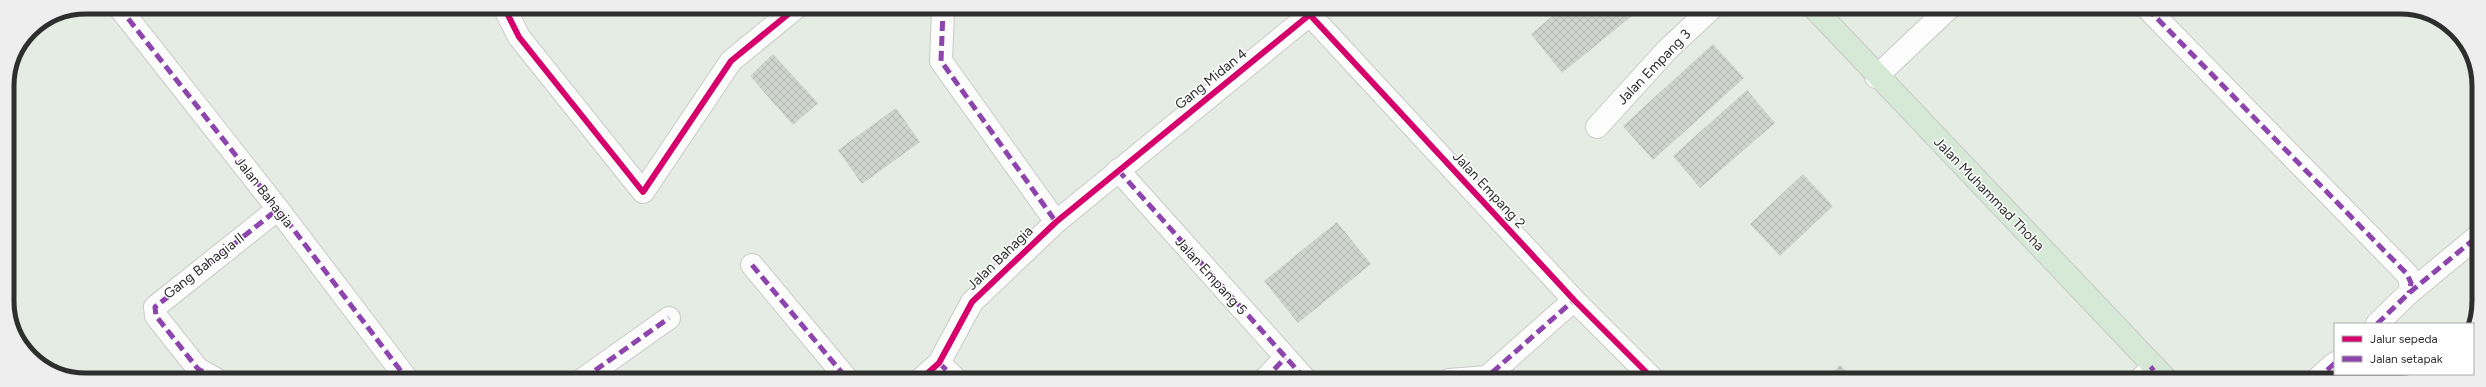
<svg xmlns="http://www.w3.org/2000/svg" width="2486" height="387" viewBox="0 0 2486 387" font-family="Figtree,sans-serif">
<defs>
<pattern id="building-cross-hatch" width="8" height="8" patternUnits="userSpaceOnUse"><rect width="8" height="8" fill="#cfd5ce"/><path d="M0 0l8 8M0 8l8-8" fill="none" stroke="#b2b7b1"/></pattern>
</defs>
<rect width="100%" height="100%" fill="#e5ece4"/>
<!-- building -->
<g fill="url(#building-cross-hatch)">
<polygon points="691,7 709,7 697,16"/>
<polygon points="1563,7 1643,7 1562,73 1531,34"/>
<polygon points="1713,44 1744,78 1653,160 1623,126"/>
<polygon points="773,54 818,103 793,125 750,76"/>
<polygon points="1747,90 1775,123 1700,188 1673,156"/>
<polygon points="896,108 920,142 862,184 838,150"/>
<polygon points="1803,174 1833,206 1780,256 1750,224"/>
<polygon points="1337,222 1371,264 1298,323 1264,281"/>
<polygon points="1840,365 1856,380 1825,380"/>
</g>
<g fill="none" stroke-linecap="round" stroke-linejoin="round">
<defs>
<g id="minor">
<polyline points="119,7 278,209 407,379"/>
<polyline points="504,7 519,37 643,192 731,61 797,7"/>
<polyline points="940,7 943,11 941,61 1056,222"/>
<polyline points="2147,8 2407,274 2411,283 2409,293"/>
<polyline points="1310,15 1574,300 1654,380"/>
<polyline points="1876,77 1949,8"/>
<polyline points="1597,127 1667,50 1713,7"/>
<polyline points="1118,170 1306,380"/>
<polyline points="752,265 848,380"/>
<polyline points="2377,324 2409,293 2478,236"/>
<polyline points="939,363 957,380"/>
<polyline points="216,379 198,369 156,316 155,307 278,209"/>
<polyline points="583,379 669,318"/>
<polyline points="920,380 939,363 972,302 1056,222 1319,7"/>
<polyline points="1264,380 1285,358"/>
<polyline points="1449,380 1487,377 1574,300"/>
<polyline points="2139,380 2154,367"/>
<polyline points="2316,380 2335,363"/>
</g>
<polyline id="major" points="1813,7 2167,380"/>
</defs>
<!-- minor casing -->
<use href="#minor" stroke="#cacac9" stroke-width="24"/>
<!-- major casing -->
<use href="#major" stroke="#c8cac8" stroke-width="24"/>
<!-- minor -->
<use href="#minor" stroke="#fbfcfb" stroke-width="22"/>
<!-- major -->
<use href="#major" stroke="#d5e9d6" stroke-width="22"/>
<!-- quiet -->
<g stroke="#8e44ad" stroke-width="5" stroke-dasharray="10 5" stroke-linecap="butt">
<polyline points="119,7 278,209 407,379"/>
<polyline points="940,7 943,11 941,61 1056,222"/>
<polyline points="2147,8 2407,274 2411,283 2409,293"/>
<polyline points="1118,170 1306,380"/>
<polyline points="752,265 848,380"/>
<polyline points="2377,324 2409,293 2478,236"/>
<polyline points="939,363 957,380"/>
<polyline points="185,379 198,369"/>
<polyline points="216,379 198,369 156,316 155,307 278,209"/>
<polyline points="583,379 669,318"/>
<polyline points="1264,380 1285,358"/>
<polyline points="1449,380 1487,377 1574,300"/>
<polyline points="2139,380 2154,367"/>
<polyline points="2316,380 2335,363"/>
</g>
<defs>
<g id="cycleway">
<polyline points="504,7 519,37 643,192 731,61 797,7"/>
<polyline points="1310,15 1574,300 1654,380"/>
<polyline points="920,380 939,363 972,302 1056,222 1319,7"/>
</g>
</defs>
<!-- cycleway casing -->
<use href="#cycleway" stroke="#fff" stroke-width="8"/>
<!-- cycleway -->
<use href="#cycleway" stroke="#d6006c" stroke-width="6"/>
</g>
<g text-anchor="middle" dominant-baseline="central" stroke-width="3" stroke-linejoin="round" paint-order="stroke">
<!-- street labels -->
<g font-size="14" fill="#2e2e2e" stroke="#fff">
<text transform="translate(1654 67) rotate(-46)">Jalan Empang 3</text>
<text transform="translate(1211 79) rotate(-39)">Gang Midan 4</text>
<text transform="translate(1489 190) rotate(47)">Jalan Empang 2</text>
<text transform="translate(264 192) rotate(52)">Jalan Bahagia</text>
<text transform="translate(1989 194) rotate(46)">Jalan Muhammad Thoha</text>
<text transform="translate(1000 258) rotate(-44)">Jalan Bahagia</text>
<text transform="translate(204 266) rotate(-38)">Gang Bahagia II</text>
<text transform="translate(1211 276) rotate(48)">Jalan Empang 5</text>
</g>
</g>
<!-- crop -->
<path d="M0 0H2486V387H0ZM86 14H2400A72 72 0 0 1 2472 86V301A72 72 0 0 1 2400 373H86A72 72 0 0 1 14 301V86A72 72 0 0 1 86 14Z" fill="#eee" fill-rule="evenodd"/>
<path fill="none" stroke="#2e2e2e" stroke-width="5" d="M86 14H2400A72 72 0 0 1 2472 86V301A72 72 0 0 1 2400 373H86A72 72 0 0 1 14 301V86A72 72 0 0 1 86 14Z"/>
<!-- legend -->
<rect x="2334" y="323" width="140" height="52" fill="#ffffff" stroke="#ababab"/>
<rect x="2342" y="336" width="20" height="6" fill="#d6006c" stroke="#ababab"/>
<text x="2370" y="343" font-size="12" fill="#2e2e2e">Jalur sepeda</text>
<rect x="2342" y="356" width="20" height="6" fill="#8e44ad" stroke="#ababab"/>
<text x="2370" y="363" font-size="12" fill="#2e2e2e">Jalan setapak</text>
</svg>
